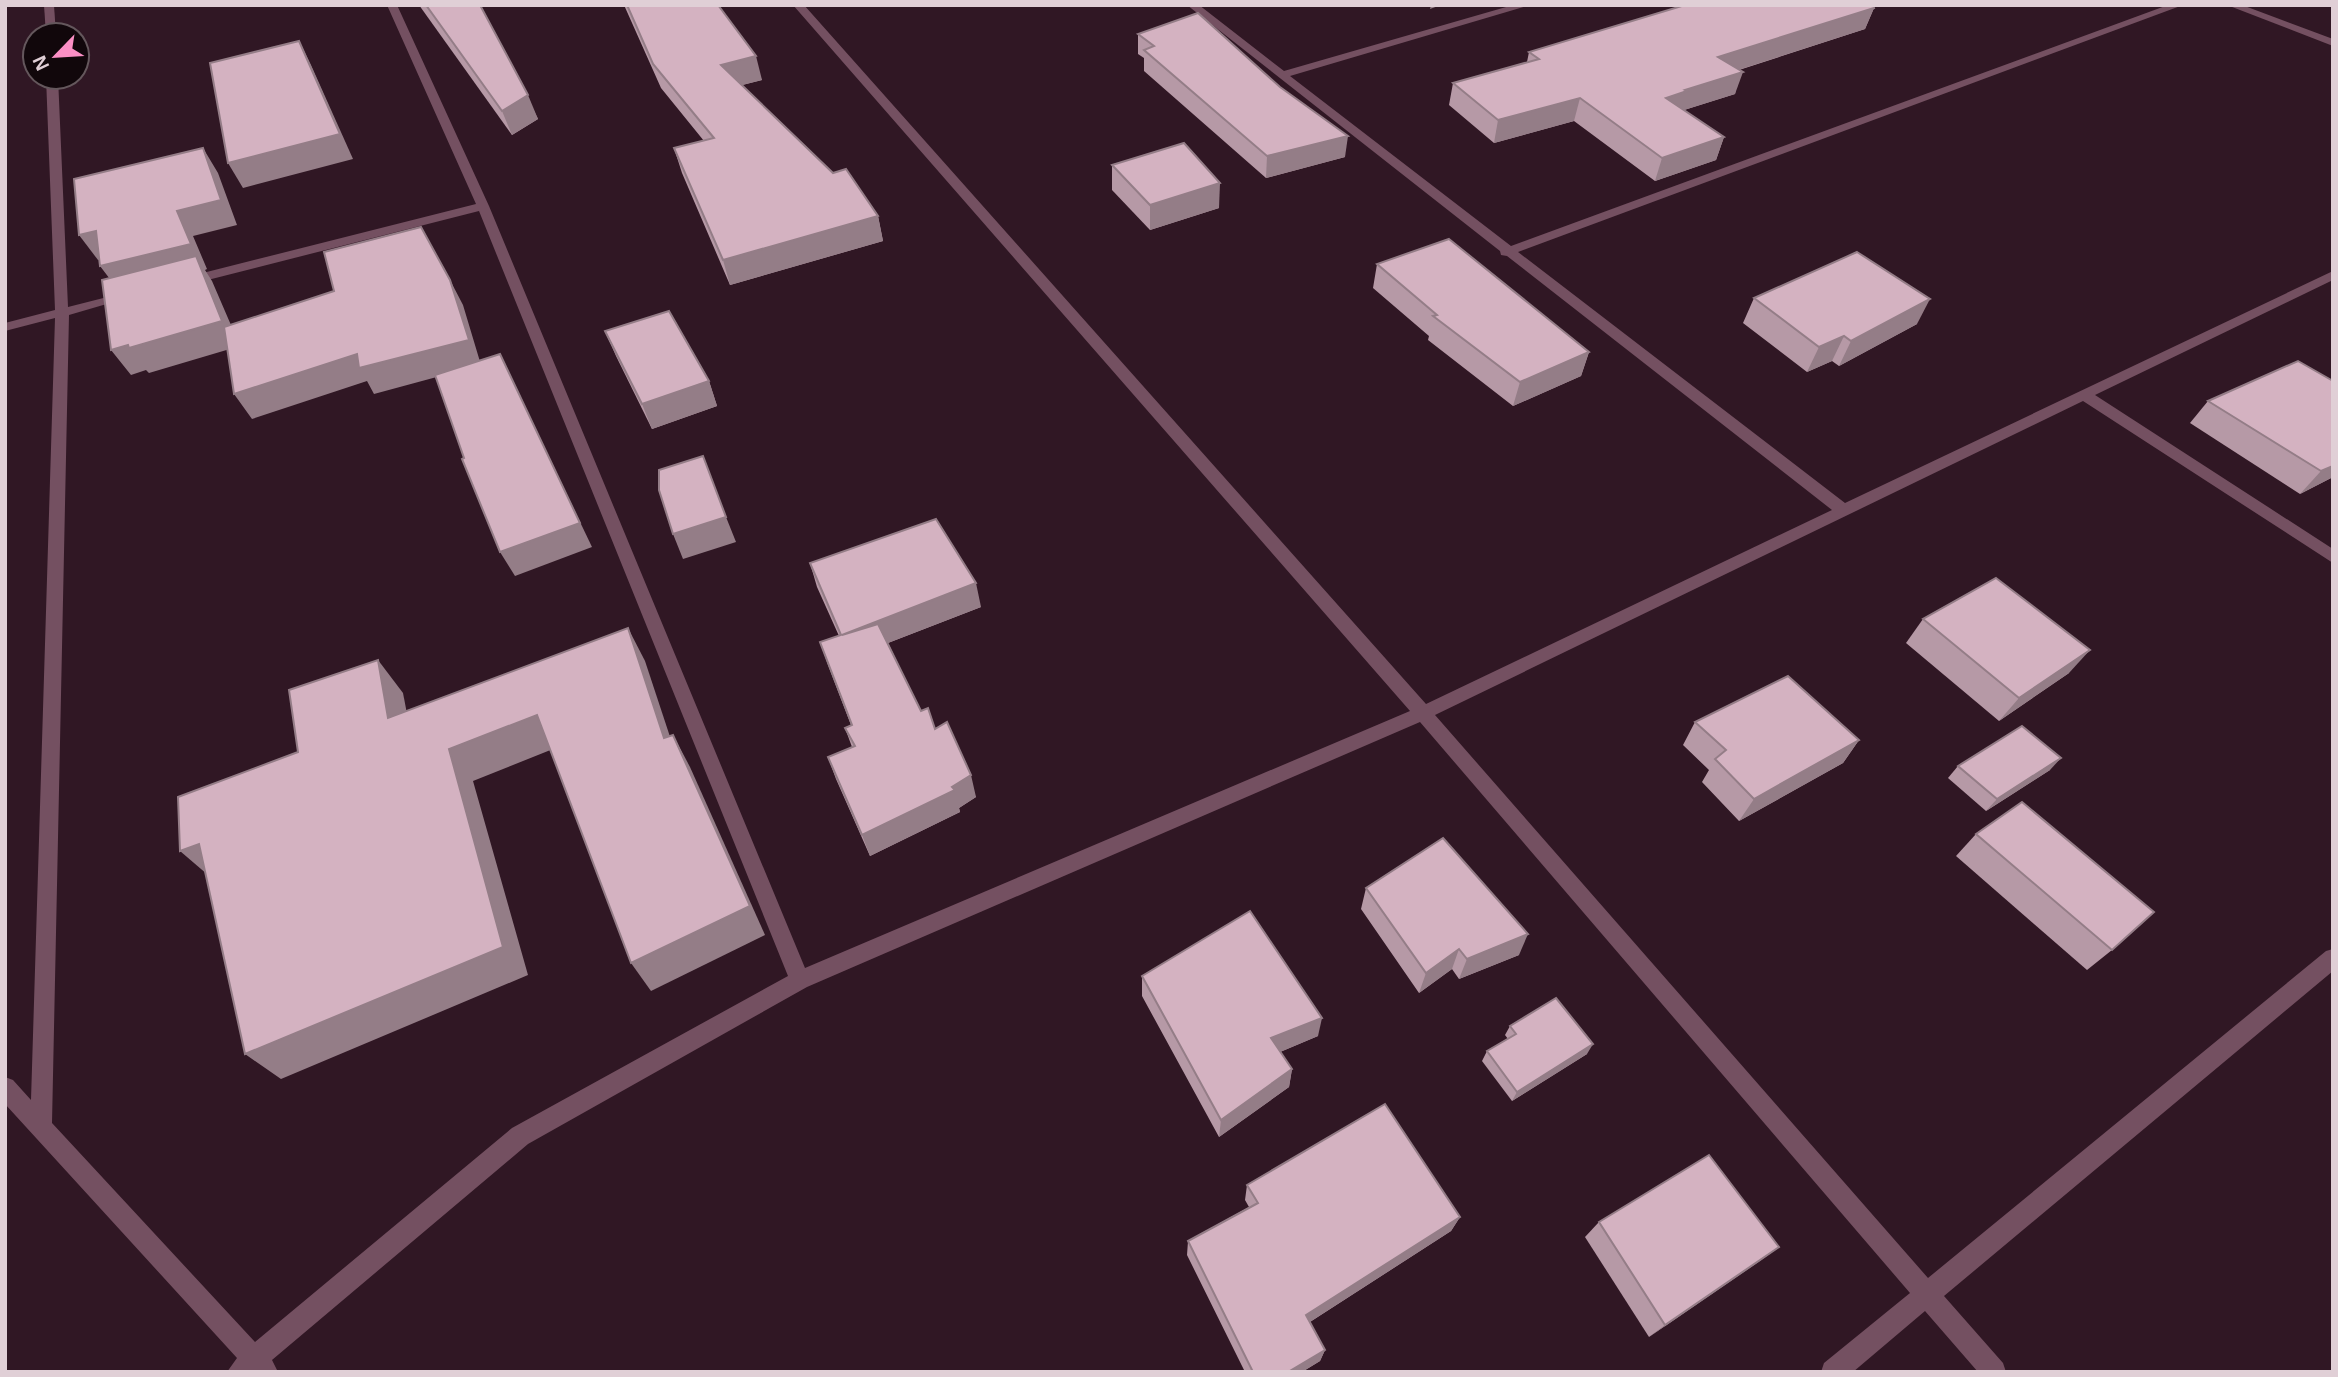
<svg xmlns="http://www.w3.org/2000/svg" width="2338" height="1377" viewBox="0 0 2338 1377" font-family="Arial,sans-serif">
<rect width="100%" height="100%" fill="#301724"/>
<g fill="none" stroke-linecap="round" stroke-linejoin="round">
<!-- street -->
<g fill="#745061" fill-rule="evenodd">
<polygon points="44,5 54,5 56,35 46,35"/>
<polygon points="387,5 397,5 489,206 805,968 1410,711 793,5 804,5 1426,704 1832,510 1507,256 1501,255 1500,251 1187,5 1199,5 1284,71 1513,5 1530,5 1290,76 1511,246 2168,5 2183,5 1518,252 1845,503 2333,271 2333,280 2095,395 2333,549 2333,563 2083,401 1435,715 1928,1278 2326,951 2333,949 2333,971 1944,1296 2003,1363 2006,1372 1978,1372 1925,1311 1853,1372 1821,1372 1824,1363 1910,1293 1420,722 807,987 528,1144 272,1360 278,1372 227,1372 237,1358 5,1104 5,1077 13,1080 31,1100 55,318 5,331 5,323 55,310 46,77 58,77 68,307 127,292 134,296 69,315 52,1123 255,1342 512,1128 788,976 479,211 188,285 181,281 183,278 476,204"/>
<polygon points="2227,5 2242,5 2333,39 2333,46"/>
</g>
</g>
<!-- wall -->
<g fill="#b699a6">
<polygon points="419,5 480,5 538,119 512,135"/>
<polygon points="624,5 718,5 762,80 742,85 878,216 883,241 730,285 682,173 674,148 704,141 661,88"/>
<polygon points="1874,8 1865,29 1739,70 1735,94 1684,110 1724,137 1716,160 1655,181 1574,121 1494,143 1449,105 1453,83 1527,62 1529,52"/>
<polygon points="1138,34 1345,157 1266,178 1144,71 1144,58 1138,54"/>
<polygon points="1112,165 1219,208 1150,230 1112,190"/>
<polygon points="1377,264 1589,352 1581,376 1513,406 1428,340 1429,336 1373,288"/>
<polygon points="1754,298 1917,324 1839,366 1832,361 1807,372 1743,323"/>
<polygon points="605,331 709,381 717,406 652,429 616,356"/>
<polygon points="2333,381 2333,477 2300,494 2190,423 2208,401"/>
<polygon points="810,563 981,607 888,643 921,711 935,729 976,797 959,808 960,812 870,856 836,779 828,757 852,747 845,728 851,725 828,665 820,642 839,636 817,587"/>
<polygon points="1923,619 2069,673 1999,721 1906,643"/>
<polygon points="1695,722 1859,740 1843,763 1739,821 1702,782 1709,770 1683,745"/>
<polygon points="1958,766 2050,770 1986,811 1948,778"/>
<polygon points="1976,834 2112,950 2087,970 1956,856"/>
<polygon points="1366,888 1519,955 1459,979 1452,969 1419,993 1361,909"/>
<polygon points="1142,976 1318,1036 1280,1052 1292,1069 1289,1087 1219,1137 1142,996"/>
<polygon points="1510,1026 1587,1054 1512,1101 1482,1061 1487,1051 1508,1039 1505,1035"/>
<polygon points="1247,1185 1460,1217 1451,1231 1310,1322 1325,1350 1320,1361 1302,1372 1245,1372 1187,1255 1188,1241 1249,1207 1245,1200"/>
<polygon points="1599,1222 1779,1247 1649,1337 1585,1237"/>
</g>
<!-- shaded-wall -->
<g fill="#947d87">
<polygon points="1431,5 1441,5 1430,9"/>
<polygon points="1874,8 1865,29 1710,79 1718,57"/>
<polygon points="299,41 311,65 353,159 243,188 228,163"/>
<polygon points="756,56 762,80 727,89 721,65"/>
<polygon points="1743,72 1735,94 1681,111 1666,98 1685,90"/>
<polygon points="528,95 538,119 512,135 502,111"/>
<polygon points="1580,98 1574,121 1494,143 1498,120"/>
<polygon points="1348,136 1345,157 1266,178 1267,156"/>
<polygon points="1724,137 1716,160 1655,181 1662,158"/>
<polygon points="203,148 218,173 237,225 193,236 207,269 205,270 212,281 240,346 149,373 146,370 131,375 111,350 119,291 100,266 177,211"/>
<polygon points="1220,183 1219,208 1150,230 1150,205"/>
<polygon points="878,216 883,241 730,285 723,260"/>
<polygon points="96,231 114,256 98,260 79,235"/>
<polygon points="450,280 463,305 481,365 374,394 367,381 252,419 234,394"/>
<polygon points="1930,299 1917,324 1839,366 1851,341"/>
<polygon points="1844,336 1832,361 1807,372 1819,347"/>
<polygon points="1589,352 1581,376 1513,406 1520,382"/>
<polygon points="512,380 592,547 515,576 500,552"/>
<polygon points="709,381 717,406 652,429 642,404"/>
<polygon points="2333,466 2333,477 2300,494 2321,471"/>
<polygon points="726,517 736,542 683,559 673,534"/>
<polygon points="976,583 981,607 849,658 842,635"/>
<polygon points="628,628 645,661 681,770 664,738"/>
<polygon points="2090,650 2069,673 1999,721 2019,698"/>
<polygon points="378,660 403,693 414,750 388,718"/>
<polygon points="537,715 558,747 473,781 528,975 281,1079 245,1054 449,749"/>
<polygon points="673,735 690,767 765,935 651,991 631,963"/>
<polygon points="1859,740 1843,763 1739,821 1754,799"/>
<polygon points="2061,758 2050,770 1986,811 1997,799"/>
<polygon points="971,775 976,797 959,808 960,812 870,856 862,835 952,787"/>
<polygon points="199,844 215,881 180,851"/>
<polygon points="1528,934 1519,955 1459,979 1467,959"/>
<polygon points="1459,949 1452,969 1419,993 1426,973"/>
<polygon points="1322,1018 1318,1036 1268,1057 1271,1038"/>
<polygon points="1593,1044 1587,1054 1512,1101 1517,1092"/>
<polygon points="1292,1069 1289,1087 1219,1137 1221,1120"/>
<polygon points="1460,1217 1451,1231 1302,1327 1306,1315"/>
<polygon points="1779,1247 1760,1261 1649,1337 1665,1325"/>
<polygon points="1325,1350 1320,1361 1302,1372 1288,1372"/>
</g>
<!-- building -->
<g fill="#d4b2c1" stroke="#947d87" stroke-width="2">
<polygon points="426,5 480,5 528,95 502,111"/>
<polygon points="627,5 718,5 756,56 721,65 833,173 846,169 878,216 723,260 674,148 714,138 653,64"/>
<polygon points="1685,5 1873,5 1874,8 1718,57 1743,72 1685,90 1687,91 1666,98 1724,137 1662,158 1580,98 1498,120 1453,83 1539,59 1529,52"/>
<polygon points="1198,13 1280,87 1348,136 1267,156 1144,50 1154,46 1138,34"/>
<polygon points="299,41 340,134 228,163 210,63"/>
<polygon points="1184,143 1220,183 1150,205 1112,165"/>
<polygon points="203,148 221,200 177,211 191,244 100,266 96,231 79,235 74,179"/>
<polygon points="421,227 450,280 469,340 359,368 357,354 234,394 224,327 334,291 324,252"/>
<polygon points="1449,239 1589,352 1520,382 1433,316 1437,315 1377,264"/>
<polygon points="1857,252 1930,299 1851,341 1844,336 1819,347 1754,298"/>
<polygon points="196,256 222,321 129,348 128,345 111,350 102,280"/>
<polygon points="669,311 709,381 642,404 605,331"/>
<polygon points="500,354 580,523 500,552 462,459 464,458 435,375"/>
<polygon points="2298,361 2333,381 2333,466 2321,471 2208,401"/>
<polygon points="703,456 726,517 673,534 659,490 659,470"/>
<polygon points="936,519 976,583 842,635 878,624 921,711 928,708 935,729 947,722 971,775 952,787 955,790 862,835 828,757 855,746 845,728 852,725 820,642 841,635 810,563"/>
<polygon points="1996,578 2090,650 2019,698 1923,619"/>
<polygon points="628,628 664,738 673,735 750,906 631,963 537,715 449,749 503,947 245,1054 199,844 180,851 178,797 298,752 289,690 378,660 388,718"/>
<polygon points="1788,676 1859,740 1754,799 1715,759 1726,750 1695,722"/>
<polygon points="2022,726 2061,758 1997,799 1958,766"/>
<polygon points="2022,802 2154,912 2112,950 1976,834"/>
<polygon points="1443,838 1528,934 1467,959 1459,949 1426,973 1366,888"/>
<polygon points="1250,911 1322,1018 1271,1038 1292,1069 1221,1120 1142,976"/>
<polygon points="1556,998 1593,1044 1517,1092 1487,1051 1516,1034 1510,1026"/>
<polygon points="1385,1104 1460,1217 1306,1315 1325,1350 1288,1372 1253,1372 1188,1241 1258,1203 1247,1185"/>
<polygon points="1709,1155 1779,1247 1665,1325 1599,1222"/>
</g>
<!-- border -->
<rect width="2338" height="1377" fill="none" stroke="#e0cfd6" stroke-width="14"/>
<!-- north arrow -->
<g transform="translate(56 56) rotate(245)"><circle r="33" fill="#11070b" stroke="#64575c" stroke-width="2"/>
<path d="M0-5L12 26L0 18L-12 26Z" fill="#fb8fc5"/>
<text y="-10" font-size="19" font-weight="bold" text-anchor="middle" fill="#e0cfd6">N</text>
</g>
</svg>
